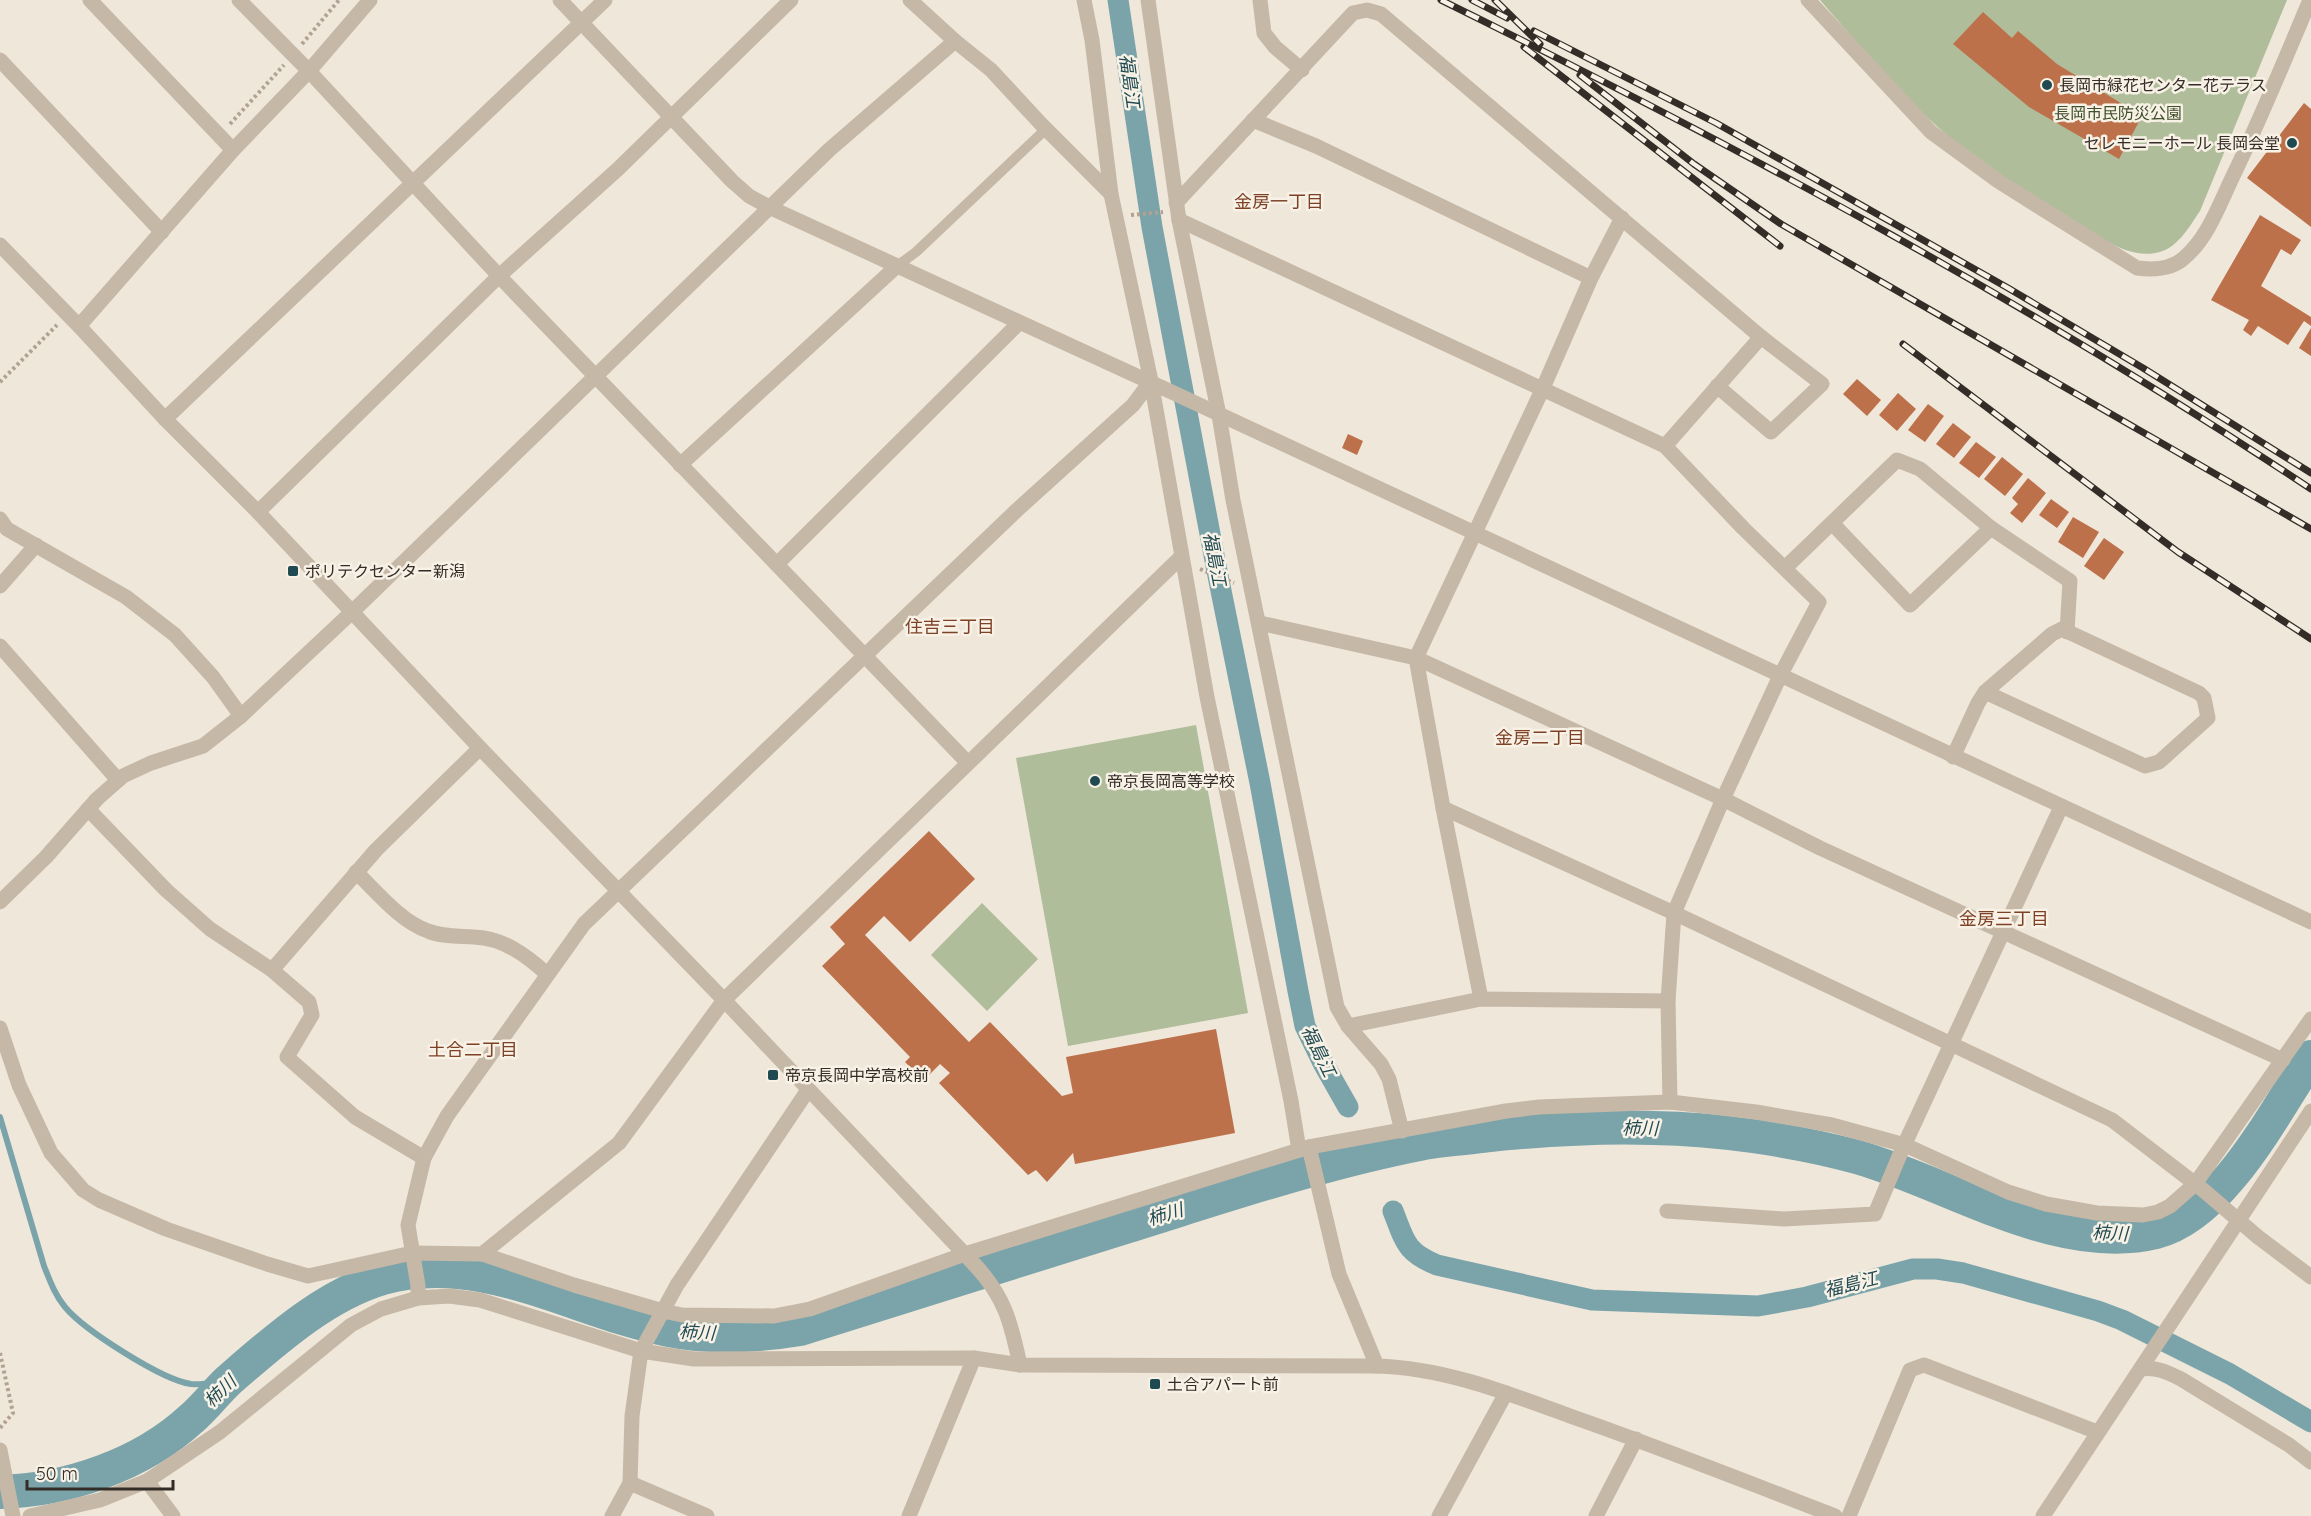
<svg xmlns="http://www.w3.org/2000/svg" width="2311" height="1516" viewBox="0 0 2311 1516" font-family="Quicksand,'Noto Sans JP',sans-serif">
<rect width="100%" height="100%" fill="#efe7da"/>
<!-- green -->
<g fill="#afbd9b">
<path d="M1820 0H2287L2200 211C2189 227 2177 250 2155 253 2125 259 2093 232 2069 217 2036 196 2000 177 1969 153 1912 109 1867 54 1820 0Z"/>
<polygon points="1196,725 1248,1013 1068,1046 1016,758"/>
<polygon points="982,903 1038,959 987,1011 931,955"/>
</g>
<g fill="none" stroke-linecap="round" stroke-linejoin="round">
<!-- stream -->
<path stroke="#7ba4aa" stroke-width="6" d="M0 1117 44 1266C50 1281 55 1295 65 1307 84 1330 162 1380 191 1384 203 1385 217 1382 229 1381"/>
<!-- canal -->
<g stroke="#7ba4aa" stroke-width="21">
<polyline points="1118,0 1152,227 1217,571 1260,783 1298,991 1305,1026 1323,1063 1348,1107"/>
<path d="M1393 1211C1405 1241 1405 1252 1437 1265L1592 1300 1758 1306 1807 1297 1913 1269H1937L1963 1273 2098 1311 2122 1320 2230 1374 2311 1422"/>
</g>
<!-- river -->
<path stroke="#7ba4aa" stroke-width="34" d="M0 1492C67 1490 141 1465 191 1419 205 1407 216 1392 229 1380 274 1341 325 1295 383 1278 482 1250 575 1312 669 1330 713 1339 757 1336 800 1329 907 1295 1015 1262 1122 1228 1222 1197 1321 1163 1424 1143 1442 1139 1462 1139 1481 1136 1538 1130 1595 1126 1653 1128 1719 1129 1794 1140 1857 1157 1949 1183 2058 1256 2156 1232 2223 1215 2275 1111 2311 1057"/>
</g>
<!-- building -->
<g fill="#bd714a">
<polygon points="1983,12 2012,38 2018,31 2057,64 2142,116 2119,159 2029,107 1953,44"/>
<polygon points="2304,103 2311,109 2311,227 2247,178"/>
<polygon points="2260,215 2301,240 2291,255 2281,249 2261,286 2311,317 2311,326 2304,321 2288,345 2258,326 2251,336 2243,330 2249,320 2211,300"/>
<polygon points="2311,328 2311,356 2299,348"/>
<polygon points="1857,379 1881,400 1867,416 1843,394"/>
<polygon points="1898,393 1916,409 1897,431 1879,415"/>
<polygon points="1928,404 1944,416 1925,442 1908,430"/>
<polygon points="1953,423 1971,437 1954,458 1936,444"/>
<polygon points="1348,434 1363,441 1357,455 1342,448"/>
<polygon points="1976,442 1996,457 1979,478 1959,463"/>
<polygon points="2002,457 2023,474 2005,496 1984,479"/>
<polygon points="2028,478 2046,493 2022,523 2010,513 2018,504 2012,498"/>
<polygon points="2051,499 2069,512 2057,528 2039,515"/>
<polygon points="2073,517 2099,532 2083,558 2058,542"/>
<polygon points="2104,538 2124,552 2104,580 2084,566"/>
<polygon points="929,831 975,879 910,942 884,916 865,935 969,1042 990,1022 1062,1096 1073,1093 1066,1057 1216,1029 1235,1133 1075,1164 1073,1153 1047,1182 1036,1170 1028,1175 939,1083 950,1073 940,1064 928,1076 920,1068 915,1072 905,1062 910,1057 822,966 845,944 830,927"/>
</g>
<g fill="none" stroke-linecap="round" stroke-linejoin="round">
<!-- path -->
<g stroke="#b2a291" stroke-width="4" stroke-dasharray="3 3" stroke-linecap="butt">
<polyline points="302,44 339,0"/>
<polyline points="230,124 284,65"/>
<polyline points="1131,215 1163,212"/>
<polyline points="0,382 57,325"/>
<polyline points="1200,569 1234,583"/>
<polyline points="0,1353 13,1413 0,1428"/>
</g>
<!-- service -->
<polyline stroke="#c6b8a7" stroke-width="10" points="897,266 916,252 1046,129"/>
<!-- minor -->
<g stroke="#c6b8a7" stroke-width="15">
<polyline points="90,0 233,150"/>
<polyline points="239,0 309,71 499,276 967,762"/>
<polyline points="910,0 955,41 991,70 1042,125 1111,194"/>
<polyline points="1084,0 1092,40 1111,194 1151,381 1207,697 1291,1101 1299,1150"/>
<polyline points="1148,0 1179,220 1219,415 1233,500 1337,1007 1348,1026 1381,1064 1389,1079 1402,1131"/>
<polyline points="1260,0 1264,33 1275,47 1302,70"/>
<path d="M1808 0 1931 132 1998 181 2137 268C2153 270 2171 270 2184 258 2208 238 2220 203 2233 176 2261 118 2285 59 2310 0"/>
<polyline points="0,60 162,232"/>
<polyline points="1253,120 1316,146 1591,278"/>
<polyline points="1176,203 1353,13 1367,10 1381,14 1761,337 1822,384 1771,432 1717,386"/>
<polyline points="1179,220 1665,446 1743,528 1819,602 1780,676 1723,799 1674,913 1668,1001 1670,1102"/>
<polyline points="79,326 233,150 309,71 370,0"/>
<polyline points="1163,388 2311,922"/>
<polyline points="165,419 605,0"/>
<polyline points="1665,446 1761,337"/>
<polyline points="680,465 897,266"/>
<polyline points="258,512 499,276 618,169 791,0"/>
<polyline points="0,519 7,529 126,597 175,635 213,677 241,716"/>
<polyline points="1832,523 1910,605 1991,528"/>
<polyline points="777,564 1019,323"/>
<polyline points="1785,568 1897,460 1920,469 1991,528 2070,581 2067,632"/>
<polyline points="0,586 36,545"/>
<polyline points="1260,623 1416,658 1723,799 1820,848 2283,1060"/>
<polyline points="0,646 118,780"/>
<polyline points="1953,757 1978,703 1985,692 2052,634 2062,629 2199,693 2204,698 2208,718 2159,762 2145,766 1985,692"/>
<polyline points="1443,808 1674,913 2112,1120 2202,1189 2258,1237 2311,1277"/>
<polyline points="88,809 166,890 210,929 272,970 309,1002 312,1015 287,1057 355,1117 424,1158"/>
<path d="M356 872C377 892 400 921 428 931 442 937 458 936 474 937 503 938 526 955 547 974"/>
<polyline points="0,902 46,857 97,799 123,776 151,763 203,746 241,716 352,612 829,150 955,41"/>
<polyline points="272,970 376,850 480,748"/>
<polyline points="1481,999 1443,808 1416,658 1543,388 1591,278 1622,218"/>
<polyline points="1348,1026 1481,999 1668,1001"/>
<polyline points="0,1028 19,1085 51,1153 83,1190 99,1200 166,1229 267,1264 308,1276 412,1253 482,1254 619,1143 724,1000 1181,557"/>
<polyline points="1309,1147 1339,1274 1377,1366"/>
<polyline points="1667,1211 1784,1219 1875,1214 1901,1152 2061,807"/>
<polyline points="482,1254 574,1285 663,1311 682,1315 774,1316 810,1309 965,1254 1309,1147 1506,1111 1539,1107 1670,1102 1756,1112 1832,1125 1905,1145 2008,1192 2046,1204 2097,1213 2143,1215 2158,1212 2170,1206 2195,1184 2311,1019"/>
<path d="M975 1265C1005 1297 1011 1323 1020 1365L1377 1366C1445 1368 1507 1393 1570 1416 1659 1447 1747 1482 1835 1516"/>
<polyline points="418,1298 418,1286 408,1225 424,1158 447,1116 584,924 1017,510 1133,405 1151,381"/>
<path d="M2141 1369C2157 1367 2167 1372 2181 1379L2289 1445 2311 1462"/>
<polyline points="0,1450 13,1516"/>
<polyline points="147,1481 173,1516"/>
<polyline points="630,1483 707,1516"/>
<polyline points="612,1516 630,1483 632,1416 641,1351 677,1285 808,1090"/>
<polyline points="909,1516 974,1358"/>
<polyline points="1439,1516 1506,1393"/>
<polyline points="1596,1516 1636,1439"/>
<polyline points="1849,1516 1910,1370 1924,1365 2097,1432"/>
<polyline points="2043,1516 2311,1111"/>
</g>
<!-- tertiary -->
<g stroke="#c6b8a7" stroke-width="15">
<polyline points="560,0 732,181 749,196 771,208 1163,388"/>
<polyline points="0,245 79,326 165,419 258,512 480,748 724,1000 975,1265"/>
<polyline points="30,1516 100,1500 147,1481 220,1432 351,1325 381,1309 418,1298 449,1296 480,1300 641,1351 694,1359 974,1358 1020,1365"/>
</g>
<defs>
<g id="rail">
<path d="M1441 0C1739 147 2034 305 2311 489"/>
<polyline points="1472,0 1507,18"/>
<polyline points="1495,0 1540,44"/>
<polyline points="1534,31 1716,123 2008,288 2143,368 2311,473"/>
<polyline points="1524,47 1780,246"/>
<polyline points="1580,75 1694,164 1781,224 2311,529"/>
<polyline points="1903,344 2178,552 2311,639"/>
</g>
</defs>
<!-- rail casing -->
<use href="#rail" stroke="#332c27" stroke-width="7"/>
<!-- rail -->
<use href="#rail" stroke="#f8f1e6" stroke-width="4.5" stroke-dasharray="14" stroke-linecap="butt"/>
</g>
<!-- markers -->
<g fill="#204a52" stroke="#f8f1e6" stroke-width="2">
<circle cx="2047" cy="85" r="6"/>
<circle cx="2292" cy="143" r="6"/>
<rect x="287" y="565" width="12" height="12" rx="3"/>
<circle cx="1095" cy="781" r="6"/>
<rect x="767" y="1069" width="12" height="12" rx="3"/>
<rect x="1149" y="1378" width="12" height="12" rx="3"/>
</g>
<g text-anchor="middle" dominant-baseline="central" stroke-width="5" stroke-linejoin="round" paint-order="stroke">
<!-- poi labels -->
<g font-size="16" fill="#332c27" stroke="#f8f1e6" text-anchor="start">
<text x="2059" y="85">長岡市緑花センター花テラス</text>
<text x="2280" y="143" text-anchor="end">セレモニーホール 長岡会堂</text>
<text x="305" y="571">ポリテクセンター新潟</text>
<text x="1107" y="781">帝京長岡高等学校</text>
<text x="785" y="1075">帝京長岡中学高校前</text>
<text x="1167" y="1384">土合アパート前</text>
</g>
<!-- park labels -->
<g font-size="16" fill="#40502c" stroke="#f8f1e6">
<text x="2118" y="113">長岡市民防災公園</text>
</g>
<!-- water labels -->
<g font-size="18" font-style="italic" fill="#204a52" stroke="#f8f1e6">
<text transform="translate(1130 81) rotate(82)">福島江</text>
<text transform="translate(1215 559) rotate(79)">福島江</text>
<text transform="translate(1319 1051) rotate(64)">福島江</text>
<text transform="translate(1640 1128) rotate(1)">柿川</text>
<text transform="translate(1165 1214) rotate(-17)">柿川</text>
<text transform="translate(2110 1233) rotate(2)">柿川</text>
<text transform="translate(1851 1284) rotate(-14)">福島江</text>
<text transform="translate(697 1332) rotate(3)">柿川</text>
<text transform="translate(220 1391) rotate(-44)">柿川</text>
</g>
<!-- neighbourhood labels -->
<g font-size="18" fill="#7d4226" stroke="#f8f1e6">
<text x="1279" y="201">金房一丁目</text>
<text x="950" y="626">住吉三丁目</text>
<text x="1540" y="737">金房二丁目</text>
<text x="2004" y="918">金房三丁目</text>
<text x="473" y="1049">土合二丁目</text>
</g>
</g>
<!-- scale -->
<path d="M27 1480v9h146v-9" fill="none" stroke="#332c27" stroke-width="3"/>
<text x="36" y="1480" font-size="18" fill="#332c27" stroke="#f8f1e6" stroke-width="4.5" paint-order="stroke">50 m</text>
</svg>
